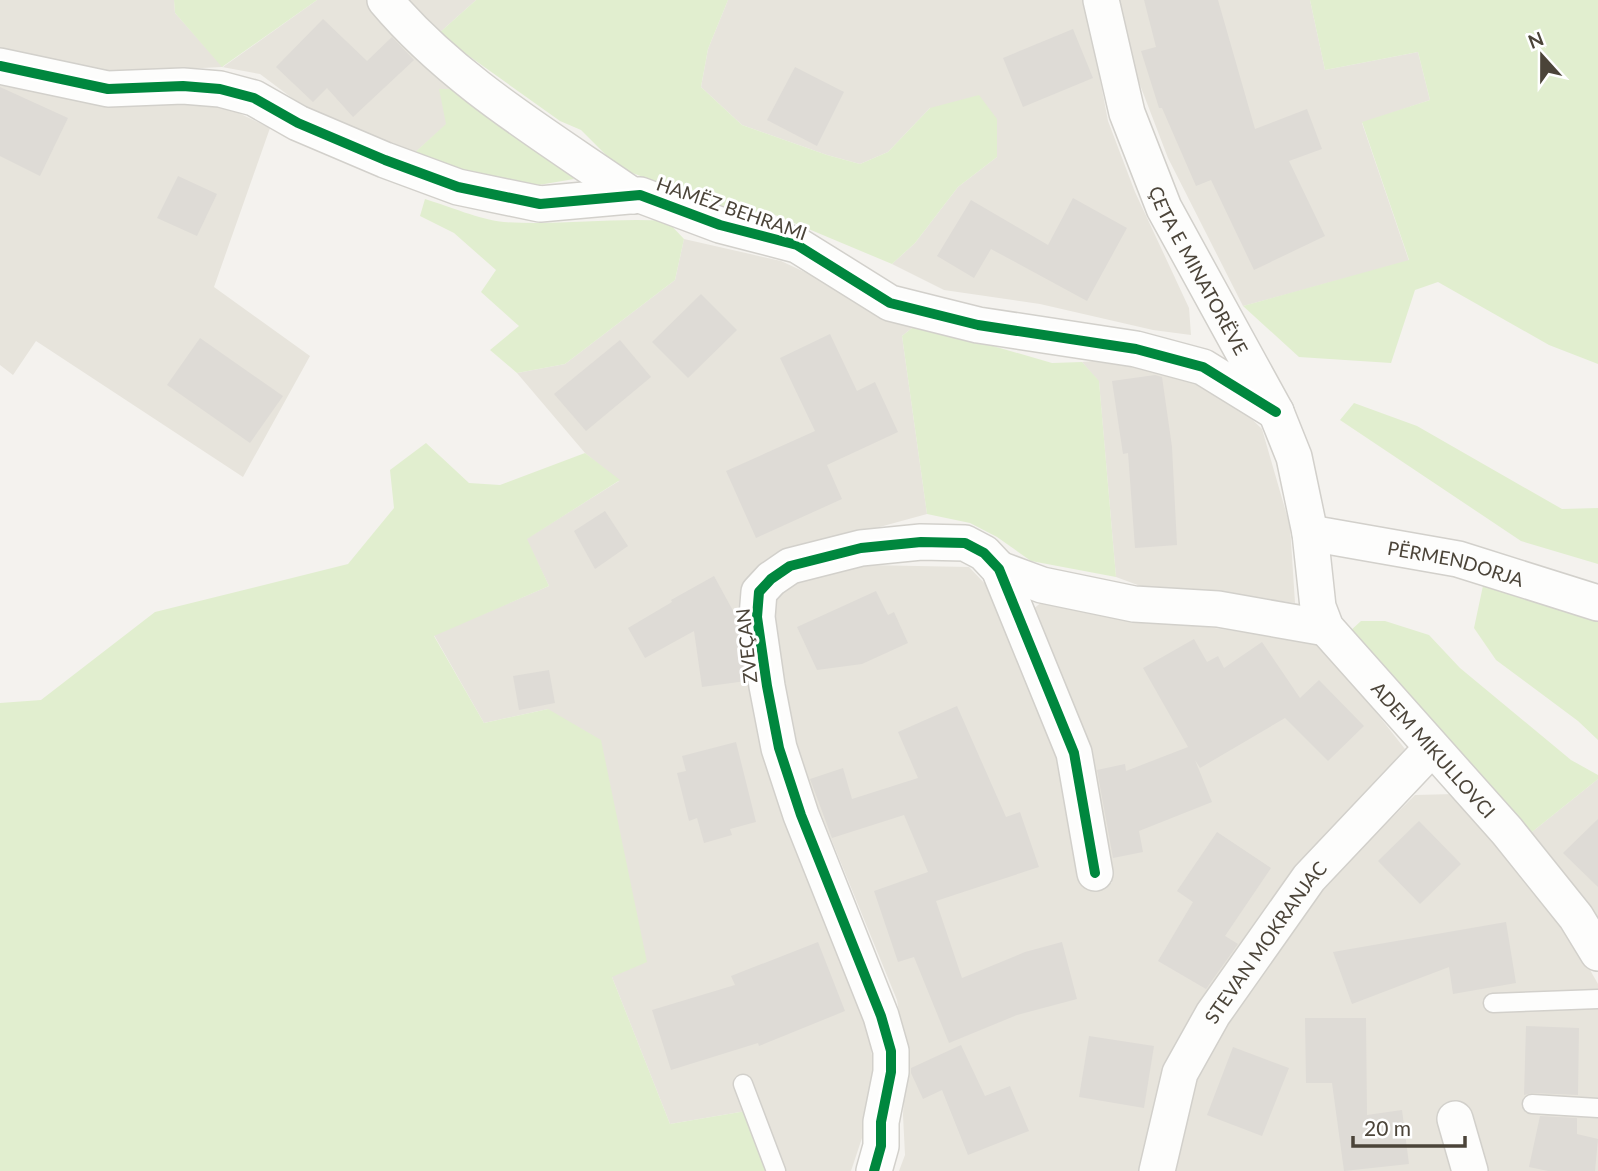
<svg xmlns="http://www.w3.org/2000/svg" width="1598" height="1171" viewBox="0 0 1598 1171" font-family="Lato,sans-serif">
<rect width="100%" height="100%" fill="#f4f2ee"/>
<!-- residential -->
<g fill="#e7e4dc">
<polygon points="0,0 174,0 175,13 223,67 317,0 372,0 462,89 447,124 411,156 308,110 260,74 222,67 102,73 0,54"/>
<polygon points="403,0 476,0 438,34"/>
<polygon points="728,0 1085,0 1108,121 1135,192 1189,308 1191,335 1153,330 1040,304 944,290 892,264 915,243 958,187 997,157 930,108 888,152 860,164 827,155 742,125 701,87 708,49"/>
<polygon points="1118,0 1310,0 1325,70 1418,52 1430,100 1362,123 1409,261 1243,306 1168,158 1132,64"/>
<polygon points="0,85 103,105 155,106 205,97 270,128 214,287 310,356 243,477 36,341 13,375 0,365"/>
<polygon points="684,239 781,261 917,324 902,336 927,514 821,543 745,595 867,1022 873,1062 874,1102 851,1171 772,1171 746,1111 670,1124 612,977 548,709 484,723 434,635 549,586 526,539 619,481 585,453 517,373 565,364 675,280"/>
<polygon points="1117,359 1197,378 1229,397 1262,429 1290,526 1295,603 1210,590 1154,591 1116,577 1099,382 1082,362"/>
<polygon points="866,565 969,567 988,587 1062,753 1086,885 1112,883 1090,752 1028,613 1042,602 1261,635 1309,638 1349,678 1405,749 1271,905 1150,1171 899,1171 905,1155 903,1115 906,1056 897,1000 794,748 769,622 779,594 800,578"/>
<polygon points="1598,779 1598,926 1527,836"/>
<polygon points="1455,794 1564,924 1598,984 1598,1171 1173,1171 1194,1076 1311,898 1415,795"/>
</g>
<!-- green -->
<g fill="#e1eecf">
<polygon points="174,0 317,0 222,67 175,13"/>
<polygon points="476,0 728,0 708,49 701,87 742,125 827,155 860,164 888,152 930,108 979,95 997,119 997,157 958,187 915,243 892,264 775,215 721,206 619,168 581,130 560,121 438,34"/>
<polygon points="1310,0 1598,0 1598,364 1549,345 1438,282 1415,290 1391,363 1299,357 1243,306 1409,260 1362,122 1430,100 1418,52 1325,70"/>
<polygon points="439,89 462,89 532,142 574,179 527,187 411,156 446,124"/>
<path d="M425 199C448 206 481 220 504 222 558 226 613 217 667 221L684 239 675 280 565 364 517 373 490 350 519 326 481 292 496 270 454 233 420 216Z"/>
<polygon points="917,324 1052,363 1082,362 1099,381 1116,577 1031,561 997,537 970,523 927,514 902,336"/>
<polygon points="1354,403 1417,426 1562,509 1598,508 1598,564 1521,541 1340,420"/>
<polygon points="426,443 469,483 500,485 585,453 620,480 527,539 549,586 434,636 484,723 548,709 601,740 647,962 612,977 670,1124 746,1111 772,1171 0,1171 0,703 41,700 155,612 348,564 394,508 390,470"/>
<polygon points="1484,581 1598,620 1598,740 1578,721 1496,660 1474,628"/>
<polygon points="1361,621 1385,621 1429,635 1460,668 1571,760 1598,775 1598,779 1527,836 1349,632"/>
</g>
<!-- building -->
<g fill="#dedbd6">
<polygon points="1144,0 1218,0 1255,129 1307,109 1322,149 1289,161 1325,236 1254,270 1211,180 1196,186 1162,108 1159,108 1141,51 1156,47"/>
<polygon points="323,19 367,61 392,37 414,60 353,117 327,88 313,102 276,67"/>
<polygon points="1073,29 1093,78 1023,107 1003,58"/>
<polygon points="795,67 844,92 817,146 767,120"/>
<polygon points="0,87 68,118 40,176 0,156"/>
<polygon points="178,176 217,194 197,236 157,218"/>
<polygon points="1073,198 1127,228 1087,301 991,249 974,278 937,256 971,200 1048,245"/>
<polygon points="701,294 737,330 688,378 652,342"/>
<polygon points="830,334 857,391 875,382 898,432 827,465 842,499 756,538 726,471 815,431 780,358"/>
<polygon points="200,338 283,396 250,443 167,385"/>
<polygon points="620,340 651,377 586,431 554,394"/>
<polygon points="1155,375 1162,377 1172,447 1177,545 1135,548 1128,453 1123,454 1112,381"/>
<polygon points="605,511 628,546 595,569 574,531"/>
<polygon points="714,576 737,618 746,681 702,687 694,631 645,658 628,628 672,602 671,600"/>
<polygon points="876,591 888,615 894,612 908,643 862,664 817,670 797,627"/>
<polygon points="1194,639 1207,662 1218,656 1224,668 1262,642 1300,698 1319,680 1364,726 1328,761 1285,718 1200,768 1195,760 1212,802 1139,831 1143,852 1113,858 1097,770 1125,764 1126,771 1188,747 1143,668"/>
<polygon points="549,670 555,703 519,710 513,676"/>
<polygon points="957,706 1006,817 1020,812 1039,867 936,901 962,978 1025,952 1062,942 1077,999 1017,1015 949,1043 914,957 898,962 874,891 928,872 904,815 832,838 810,779 843,768 852,799 918,778 898,732"/>
<polygon points="736,742 756,822 730,829 732,835 704,843 697,818 689,821 677,773 686,771 682,756"/>
<polygon points="1598,819 1598,887 1563,853"/>
<polygon points="1419,821 1461,864 1420,904 1378,861"/>
<polygon points="1217,832 1271,868 1225,936 1238,944 1206,989 1158,961 1193,902 1177,891"/>
<polygon points="1506,922 1516,983 1453,994 1449,967 1352,1004 1333,952"/>
<polygon points="818,942 845,1011 759,1046 758,1043 671,1070 652,1010 735,985 731,976"/>
<polygon points="1305,1018 1366,1018 1367,1115 1402,1110 1409,1164 1344,1171 1332,1083 1306,1083"/>
<polygon points="1526,1026 1579,1028 1578,1095 1533,1093 1524,1095"/>
<polygon points="1089,1036 1154,1046 1144,1108 1079,1097"/>
<polygon points="961,1045 985,1096 1010,1086 1029,1131 968,1155 942,1090 923,1099 911,1073 911,1068"/>
<polygon points="1233,1047 1289,1068 1262,1136 1207,1115"/>
<polygon points="1540,1116 1577,1118 1577,1134 1598,1139 1595,1171 1548,1171 1529,1167"/>
</g>
<g fill="none" stroke-linecap="round" stroke-linejoin="round">
<defs>
<g id="service">
<polyline points="1493,1003 1598,999"/>
<polyline points="743,1084 776,1171"/>
<polyline points="1532,1104 1598,1108"/>
</g>
<g id="minor">
<path d="M385 0C453 81 547 136 633 196"/>
<path id="s1" d="M1101 0 1127 113 1164 208 1276 412 1294 457 1310 533 1318 607 1326 628 1507 831 1576 917 1598 953"/>
<polyline points="0,66 108,89 183,86 220,89 254,98 298,123 385,160 458,187 540,204 640,195 720,225 797,245 890,303 978,325 1136,349 1203,367 1276,412"/>
<path id="s2" d="M1310 533 1458 559 1598 603"/>
<polyline points="999,569 1042,585 1134,604 1218,609 1326,628"/>
<polyline points="1455,1119 1470,1171"/>
<polyline points="874,1171 881,1146 881,1122 891,1072 891,1051 881,1016 801,815 779,748 767,686 757,617 759,592 771,579 790,566 861,548 921,542 965,543 984,553 999,569 1074,753 1095,873"/>
<path id="s3" d="M1157 1171 1180 1073 1213 1014 1309 878 1432 748"/>
</g>
</defs>
<!-- service casing -->
<use href="#service" stroke="#d2d0cb" stroke-width="21"/>
<!-- minor casing -->
<use href="#minor" stroke="#d2d0cb" stroke-width="38"/>
<!-- service -->
<use href="#service" stroke="#fdfdfc" stroke-width="18"/>
<!-- minor -->
<use href="#minor" stroke="#fdfdfc" stroke-width="35"/>
<defs>
<g id="cycleway">
<polyline points="0,66 108,89 183,86 220,89 254,98 298,123 385,160 458,187 540,204 640,195 720,225 797,245 890,303 978,325 1136,349 1203,367 1276,412"/>
<polyline points="874,1171 881,1146 881,1122 891,1072 891,1051 881,1016 801,815 779,748 767,686 757,617 759,592 771,579 790,566 861,548 921,542 965,543 984,553 999,569 1074,753 1095,873"/>
</g>
</defs>
<!-- cycleway casing -->
<use href="#cycleway" stroke="#fff" stroke-width="15"/>
<!-- cycleway -->
<use href="#cycleway" stroke="#00873e" stroke-width="10"/>
</g>
<g text-anchor="middle" dominant-baseline="central" stroke-width="6" stroke-linejoin="round" paint-order="stroke">
<!-- street labels -->
<g font-size="19" fill="#4b4439" stroke="#fff">
<text transform="translate(732 208) rotate(19)">HAMËZ BEHRAMI</text>
<text stroke="none"><textPath href="#s1" startOffset="289">ÇETA E MINATORËVE</textPath></text>
<text stroke="none"><textPath href="#s2" startOffset="149">PËRMENDORJA</textPath></text>
<text transform="translate(746 646) rotate(-96)">ZVEÇAN</text>
<text stroke="none"><textPath href="#s1" startOffset="836">ADEM MIKULLOVCI</textPath></text>
<text stroke="none"><textPath href="#s3" startOffset="257">STEVAN MOKRANJAC</textPath></text>
</g>
</g>
<!-- north arrow -->
<g transform="translate(1542 56) rotate(339)" stroke="#ffffff" stroke-width="5" paint-order="stroke">
<path d="M0-5L12 26L0 18L-12 26Z" fill="#4b4439"/>
<text y="-10" font-size="19" font-weight="bold" text-anchor="middle" fill="#4b4439">N</text>
</g>
<!-- scale -->
<path d="M1353 1136v10h112v-10" fill="none" stroke="#4b4439" stroke-width="3.5"/>
<text x="1364" y="1136" font-size="21" fill="#4b4439" stroke="#ffffff" stroke-width="5" paint-order="stroke">20 m</text>
</svg>
